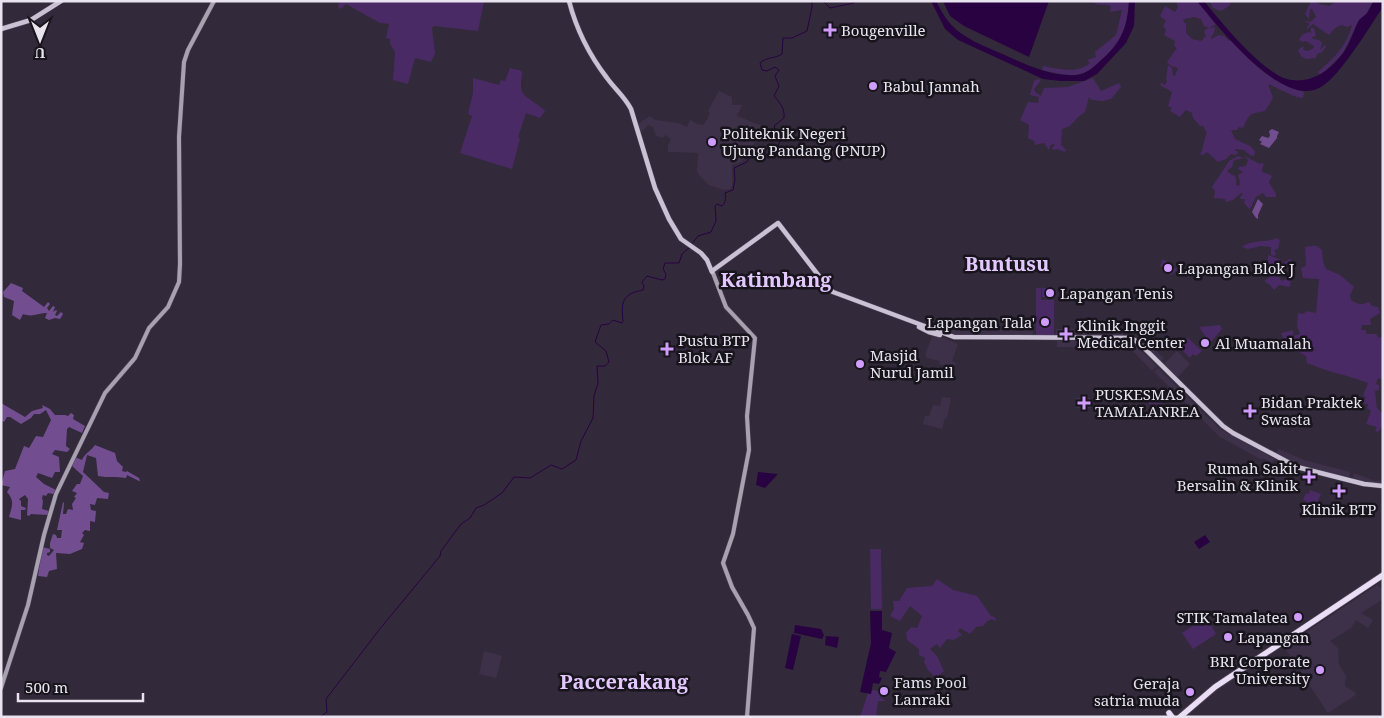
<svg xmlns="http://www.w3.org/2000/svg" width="1384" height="718" viewBox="0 0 1384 718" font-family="'Noto Serif',serif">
<rect width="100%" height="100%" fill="#32293b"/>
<!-- built -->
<g fill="#3d3149">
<polygon points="719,91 732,97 732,105 742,105 737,116 762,126 752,148 747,155 741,162 732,165 732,186 730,189 724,190 709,185 700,176 697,171 698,153 668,152 668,145 671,139 665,135 663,138 656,136 653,127 648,125 640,134 638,124 650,116 655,120 678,123 687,127 690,120 697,124 704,125 710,113 708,111"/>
<polygon points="951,328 965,330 1033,330 1033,336 955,337 948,334"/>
<polygon points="1056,329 1117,329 1124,330 1123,335 1056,336"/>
<polygon points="933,334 958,344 952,361 956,363 954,368 939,364 940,361 927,358 925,355"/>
<polygon points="1140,337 1164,358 1160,363 1137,340"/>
<polygon points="1057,341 1128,341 1133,343 1157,366 1152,371 1129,347 1057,347"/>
<polygon points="1177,351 1190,364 1177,378 1163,365"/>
<polygon points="1158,368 1220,429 1275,459 1272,463 1263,458 1262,460 1220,437 1154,372"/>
<polygon points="942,397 951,398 947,418 945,418 942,429 923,424 925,416 929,416 933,405 940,406"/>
<rect x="1076" y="398" width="15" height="10"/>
<polygon points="1279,449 1304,460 1350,472 1349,479 1299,466 1275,454"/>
<polygon points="1354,473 1375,481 1383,480 1383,484 1372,484 1352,480"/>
<polygon points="1377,585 1383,589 1383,599 1361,613 1373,620 1368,628 1356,620 1351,628 1330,641 1338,648 1339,661 1338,663 1346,676 1345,686 1357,694 1328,713 1284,647"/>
<polygon points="484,651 502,656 496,678 479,674"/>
</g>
<!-- green -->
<g fill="#4a2a65">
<polygon points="339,1 484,1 478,31 434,26 432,28 435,53 431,62 415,58 408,84 393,80 395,52 390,44 390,39 386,38 389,24 380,23 346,4 341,9 338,7"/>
<path d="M1092 1H1129C1128 8 1129 14 1128 21 1124 41 1100 69 1080 74 1068 77 1053 72 1042 70L1043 66C1058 69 1078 74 1090 63L1087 60 1096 57 1095 52 1116 35 1122 10 1110 12 1111 6C1104 3 1098 7 1092 1Z"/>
<path d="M1176 1H1197L1216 24 1209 28 1204 26 1201 19 1194 17 1184 19 1183 21 1186 24V33L1192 39 1201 41 1206 36 1204 32 1206 29 1215 27 1214 33 1211 37V39L1219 35 1224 36 1229 41 1231 40C1254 65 1270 82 1304 92L1303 98C1294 98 1278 88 1268 84L1273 98 1265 111C1249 114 1250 113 1243 128L1239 127 1237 130H1231L1235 139 1250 146 1255 151 1254 156 1250 155 1244 150 1235 149V150L1238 152 1236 155 1231 154 1226 159 1218 162 1207 152 1203 155 1200 154C1204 148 1203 140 1207 133L1203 126H1200L1193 118 1192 113 1186 110 1180 117 1170 111 1172 108 1168 106 1172 92 1160 85 1161 83 1165 85 1167 81 1166 78 1168 65 1172 68 1173 76H1175L1178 68 1171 66 1167 62 1177 48 1174 46 1175 41 1164 35 1166 30 1163 26 1166 21 1160 16 1165 6 1175 12 1178 7Z"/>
<polygon points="1209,1 1232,1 1229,6 1221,11 1213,8"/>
<path d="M1311 1H1316L1319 4 1329 6 1336 2 1335 1H1373L1366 15 1359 20 1343 53 1321 75 1318 72C1334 58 1347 46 1352 25L1347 27 1342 25C1335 27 1333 30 1329 35L1313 24 1307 29V27L1310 24 1303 20 1310 22 1316 17 1312 9H1310L1309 19 1305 14Z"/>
<polygon points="1311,28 1314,28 1316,36 1312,37 1313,39 1319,40 1322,43 1320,50 1325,45 1326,47 1322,52 1317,54 1316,58 1306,59 1301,56 1298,50 1302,47 1304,47 1303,50 1308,51 1314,48 1314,46 1306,41 1302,42 1299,40 1302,35 1308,32 1311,33"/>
<path d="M510 68 522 71C522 77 520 87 522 92 525 98 540 105 545 111L540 118 526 113 518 137 520 139 512 169 460 153 472 116 468 114 473 93V78L499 85 501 80 505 81Z"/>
<polygon points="1093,78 1101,91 1119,83 1121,87 1111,99 1103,101 1092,100 1089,97 1085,112 1078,117 1070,126 1062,129 1061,145 1066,150 1065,152 1057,149 1053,150 1052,148 1055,145 1052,144 1050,146 1049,150 1044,143 1035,145 1034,141 1028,138 1029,125 1020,120 1028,102 1038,103 1039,97 1030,95 1034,81 1038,79 1041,80 1034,89 1035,92 1041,96 1044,88 1068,87"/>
<path d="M1238 156 1244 158 1234 160 1232 167 1227 171C1234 178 1237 172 1236 185L1239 186 1240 182 1238 175 1243 172 1238 169 1239 167 1246 166 1248 160 1244 156 1260 164 1262 163 1264 165 1262 168V172L1271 175 1272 177 1269 181C1270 187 1277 191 1276 197H1266L1263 193 1256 197 1252 204V206L1249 209 1244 203 1245 199H1241L1240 197 1243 194 1241 193 1233 200 1226 202 1225 199 1214 198 1215 191 1212 187 1229 161Z"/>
<path d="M1277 238 1280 241 1278 249 1274 250 1276 254 1274 256 1271 255V247L1261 246 1248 249 1242 247C1251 239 1266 243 1277 238Z"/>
<path d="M1311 246H1317L1322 250 1323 262 1326 269 1340 275 1354 287 1350 295 1351 300C1358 305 1362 305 1369 302L1372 306 1378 307 1380 313 1370 319 1371 325H1362L1361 330H1366V334H1376L1379 338 1383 336V380L1378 378 1376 384 1379 385V390L1375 391 1377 408 1382 413 1383 428H1381L1378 432 1375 431 1377 427 1366 424 1371 411 1367 408 1368 404 1363 403 1366 397 1363 396 1368 383C1348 375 1327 372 1307 363L1306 356 1286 345 1289 340 1283 338 1281 333 1293 330V336L1300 334 1297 326 1298 313 1304 314 1306 311 1316 313 1319 279 1303 278 1301 268 1306 266 1305 247Z"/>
<polygon points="1268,255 1279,259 1283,263 1290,259 1291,260 1291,264 1282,269 1282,276 1279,278 1282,281 1289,277 1291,278 1290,287 1279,285 1274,290 1269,284 1266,283 1265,280 1275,274 1269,273 1270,269 1269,268 1265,268 1262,272 1261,270 1263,267 1260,266 1264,264 1263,262 1265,262 1268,264"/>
<polygon points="1163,259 1177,270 1171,275 1160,266"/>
<polygon points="1036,288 1041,288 1041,300 1054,300 1054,336 1036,336"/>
<rect x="1042" y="288" width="11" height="9"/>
<polygon points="1220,325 1222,329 1210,343 1199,327"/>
<polygon points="1188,338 1202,351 1196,356 1193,354 1190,358 1179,347"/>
<polygon points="1150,391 1163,404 1149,404"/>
<polygon points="1310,490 1321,494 1315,508 1305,504 1306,501 1303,500 1306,493 1309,494"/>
<polygon points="870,549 881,549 882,609 871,609"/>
<polygon points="937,579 953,590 977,596 991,616 995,617 996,622 992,619 987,621 983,626 976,627 970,634 960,628 958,631 962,635 954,640 947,639 940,648 937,644 930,649 937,656 944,671 936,678 928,670 924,662 925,658 919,655 919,649 907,640 906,633 911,627 917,628 922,616 910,606 900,621 890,616 894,609 893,601 899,601 907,588 932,586"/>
<polygon points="1206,617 1216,634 1193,649 1182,633"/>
<polygon points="872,690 881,691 880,697 886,701 878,701 876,717 860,717 868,693 871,694"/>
</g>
<!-- forest -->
<g fill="#724e91">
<polygon points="1272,129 1279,132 1277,136 1277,138 1269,148 1260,144 1262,142 1259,140 1262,136 1268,138 1270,136 1269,131"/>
<polygon points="1258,199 1263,204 1258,215 1258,219 1256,218 1252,212"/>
<path d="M11 283 23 288 22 291 44 307 48 302 50 304 47 308 49 311 53 306 55 307 53 312 56 310 57 311 55 315 57 316 61 312 63 314 60 319 55 318 49 320 45 318 47 313C39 312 34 318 23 314L20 320 12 315 14 301 4 297 3 292Z"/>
<path d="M1 403 25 417 32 411 43 408 42 405 50 409 55 415H65L68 416 71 413 74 415 73 419 85 426 82 433 69 427 67 429 66 446 70 449 67 452 55 450 52 454 59 457 60 472H55L52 478 38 473 36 477 44 484 56 490 53 494 48 493 46 496 43 495 42 498 43 501 42 509 49 511 48 515 31 514 29 516 27 515 28 499 25 495 19 499 21 501V506L26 508 25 510H21V520L9 517C12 506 15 501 7 492L10 487 1 485 5 471 15 469 24 446 29 448 36 436 43 437 51 420 46 410 40 414H34L31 418 21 424 10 417H7L4 422 1 420Z"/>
<path d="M95 445 115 453 117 461 123 467 122 471 126 472 127 471 139 478 140 481H139L127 475 126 478C116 476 108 478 98 476L96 458 87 455 83 472 104 492 109 493 108 499 97 498 95 505 90 504 91 510 96 511 95 522 90 521V531L85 530 82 533 84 535 80 542 84 543 82 549 70 554 56 553 57 569 49 571 47 577 38 576 42 547 50 549V552L47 553V555L49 556 54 550 50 548V543L53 534 56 535 57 538H61L62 530H57L63 502 64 503 63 514H66L68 509 73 510 72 504 76 498 74 497 77 493 72 491 77 484H80L83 476 71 465 75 457 82 460C85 453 91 451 95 445Z"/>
</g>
<!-- water -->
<g fill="#290242">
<path d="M931 1H936C940 8 943 15 948 21 962 39 987 47 1007 56 1029 66 1053 77 1077 75 1086 74 1094 67 1100 61 1121 43 1127 29 1129 1H1135L1134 26 1126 43 1097 74 1084 81H1061L1043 79 958 40 945 29Z"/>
<polygon points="943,1 1049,1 1029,57 964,26 950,16"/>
<path d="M1197 1H1204C1221 22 1262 72 1287 79 1310 85 1330 71 1343 53 1350 44 1353 32 1358 22 1360 18 1363 17 1366 14 1369 11 1371 5 1374 1H1383V7C1369 27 1338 81 1317 89 1279 104 1218 27 1197 1Z"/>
<polygon points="758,472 778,474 765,488 756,485"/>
<polygon points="1205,535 1210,542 1199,549 1194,542"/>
<polygon points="870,611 882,611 882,630 892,633 889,648 896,652 886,672 880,671 879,677 882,678 879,684 873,683 871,694 860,692 871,643"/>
<polygon points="795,625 821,629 824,635 822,639 794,633"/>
<polygon points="792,634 801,636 793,670 785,668"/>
<polygon points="826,636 839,637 837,648 825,645"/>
</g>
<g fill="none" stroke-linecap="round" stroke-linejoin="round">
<!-- stream -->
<g stroke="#290242" stroke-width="1">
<polyline points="823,1 830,8 854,3 855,1"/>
<path d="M691 245 698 236 711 232 716 221 715 206 717 204 722 206C726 202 726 198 725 193L733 190 735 179 734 168 747 162 753 150 758 147 761 148 767 155 772 156 775 154 782 135 776 132 774 126 784 118C785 108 780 103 774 96L779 86 775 76 779 70 775 67 767 71 762 70 760 63C768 56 775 59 782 54L783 38H792L807 31 812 7V1"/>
<path d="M320 717 327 712 326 699 379 630 440 556 441 551 461 524 470 518 476 508 484 505 502 493 514 477 530 478 551 465 562 469 576 460 581 441 593 418 594 396 598 383 597 366H605L609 362 606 351 595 342 601 325 609 324 613 320 622 323 623 321C621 302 622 294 643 290L644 286 642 282 647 276 662 280 665 279 666 274 663 269 665 263H679L682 254 689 248"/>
</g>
<defs>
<g id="secondary">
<polyline points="713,273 726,307 755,338 747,416 749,450 733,534 723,563 732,587 748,615 754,628 747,717"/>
<polyline points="1,688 28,605 44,535 56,494 105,393 135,358 149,328 168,307 179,282 180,264 179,137 184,62 188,50 214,1"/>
</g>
<g id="primary">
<path d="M569 1C576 28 590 56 607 78 614 88 625 97 631 109L655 188 669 219 681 239 701 253 707 260 712 272"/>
<polyline points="1,29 31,20 61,1"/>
<polyline points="712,271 778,223 829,289 833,292 954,337 1131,338 1139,343 1223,426 1233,433 1297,467 1364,484 1383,486"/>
<polyline points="919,327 929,332 940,335"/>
</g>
<g id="highway">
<polyline points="1169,713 1172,717"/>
<polyline points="1180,717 1215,687 1383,575"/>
</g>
</defs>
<!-- secondary casing -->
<use href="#secondary" stroke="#4f4758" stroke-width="5"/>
<!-- primary casing -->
<use href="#primary" stroke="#4f4758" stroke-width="5.5"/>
<!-- highway casing -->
<use href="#highway" stroke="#4f4758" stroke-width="7"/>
<!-- secondary -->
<use href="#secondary" stroke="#a8a1b0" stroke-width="4"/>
<!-- primary -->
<use href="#primary" stroke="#cac1d4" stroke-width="4.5"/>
<!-- highway -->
<use href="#highway" stroke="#e9def5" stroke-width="5.5"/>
</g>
<!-- markers -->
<g fill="#d09dff" stroke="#18141c" stroke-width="2">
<path d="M827.5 22.5h5v5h5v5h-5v5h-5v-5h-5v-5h5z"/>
<circle cx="873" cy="86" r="5"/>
<circle cx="712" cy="142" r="5"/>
<circle cx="1168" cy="268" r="5"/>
<circle cx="1050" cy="293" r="5"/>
<circle cx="1045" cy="322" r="5"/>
<path d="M1063.5 326.5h5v5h5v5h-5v5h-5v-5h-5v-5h5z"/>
<circle cx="1205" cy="343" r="5"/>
<path d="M664.5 341.5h5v5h5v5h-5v5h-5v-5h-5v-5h5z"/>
<circle cx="860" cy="364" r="5"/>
<path d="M1081.5 395.5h5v5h5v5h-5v5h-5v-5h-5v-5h5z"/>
<path d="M1247.5 403.5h5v5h5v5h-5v5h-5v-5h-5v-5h5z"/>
<path d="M1306.5 469.5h5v5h5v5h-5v5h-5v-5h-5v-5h5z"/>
<path d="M1336.5 483.5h5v5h5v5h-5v5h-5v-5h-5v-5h5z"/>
<circle cx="1298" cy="617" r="5"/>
<circle cx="1228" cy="637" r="5"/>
<circle cx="1320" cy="670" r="5"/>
<circle cx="884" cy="691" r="5"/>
<circle cx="1190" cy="692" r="5"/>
</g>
<g text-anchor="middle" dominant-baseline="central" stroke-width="5" stroke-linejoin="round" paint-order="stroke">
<!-- poi labels -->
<g font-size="15" fill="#e8e3ef" stroke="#18141c" text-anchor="start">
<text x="841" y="30">Bougenville</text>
<text x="883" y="86">Babul Jannah</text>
<text x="722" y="133">Politeknik Negeri<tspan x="722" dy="17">Ujung Pandang (PNUP)</tspan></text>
<text x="1178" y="268">Lapangan Blok J</text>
<text x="1060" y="293">Lapangan Tenis</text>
<text x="1035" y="322" text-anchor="end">Lapangan Tala'</text>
<text x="1077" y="325">Klinik Inggit<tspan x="1077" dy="17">Medical Center</tspan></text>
<text x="678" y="340">Pustu BTP<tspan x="678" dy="17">Blok AF</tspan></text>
<text x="1215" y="343">Al Muamalah</text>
<text x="870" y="355">Masjid<tspan x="870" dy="17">Nurul Jamil</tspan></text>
<text x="1095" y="394">PUSKESMAS<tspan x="1095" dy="17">TAMALANREA</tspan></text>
<text x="1261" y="402">Bidan Praktek<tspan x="1261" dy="17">Swasta</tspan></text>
<text x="1298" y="468" text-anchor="end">Rumah Sakit<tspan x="1298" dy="17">Bersalin &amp; Klinik</tspan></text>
<text x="1339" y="509" text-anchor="middle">Klinik BTP</text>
<text x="1288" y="617" text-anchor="end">STIK Tamalatea</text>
<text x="1238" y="637">Lapangan</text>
<text x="1310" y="661" text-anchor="end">BRI Corporate<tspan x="1310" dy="17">University</tspan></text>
<text x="894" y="682">Fams Pool<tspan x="894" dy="17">Lanraki</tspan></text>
<text x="1180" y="683" text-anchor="end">Geraja<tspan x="1180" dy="17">satria muda</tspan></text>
</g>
<!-- district labels -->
<g font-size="20" font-weight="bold" fill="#e3c8ff" stroke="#18141c">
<text x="1007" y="263">Buntusu</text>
<text x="776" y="279">Katimbang</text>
<text x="624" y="681">Paccerakang</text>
</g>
</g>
<!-- border -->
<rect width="1384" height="718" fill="none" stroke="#e8e3ef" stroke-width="5"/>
<!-- north arrow -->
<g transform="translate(40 40) rotate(180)" stroke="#18141c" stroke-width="4" paint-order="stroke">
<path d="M0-4L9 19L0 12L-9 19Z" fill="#e8e3ef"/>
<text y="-8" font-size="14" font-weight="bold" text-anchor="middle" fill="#e8e3ef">U</text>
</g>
<!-- scale -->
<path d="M18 693v8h125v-8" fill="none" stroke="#e8e3ef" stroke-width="2.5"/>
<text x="25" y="693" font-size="15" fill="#e8e3ef" stroke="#18141c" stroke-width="4" paint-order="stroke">500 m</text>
</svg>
